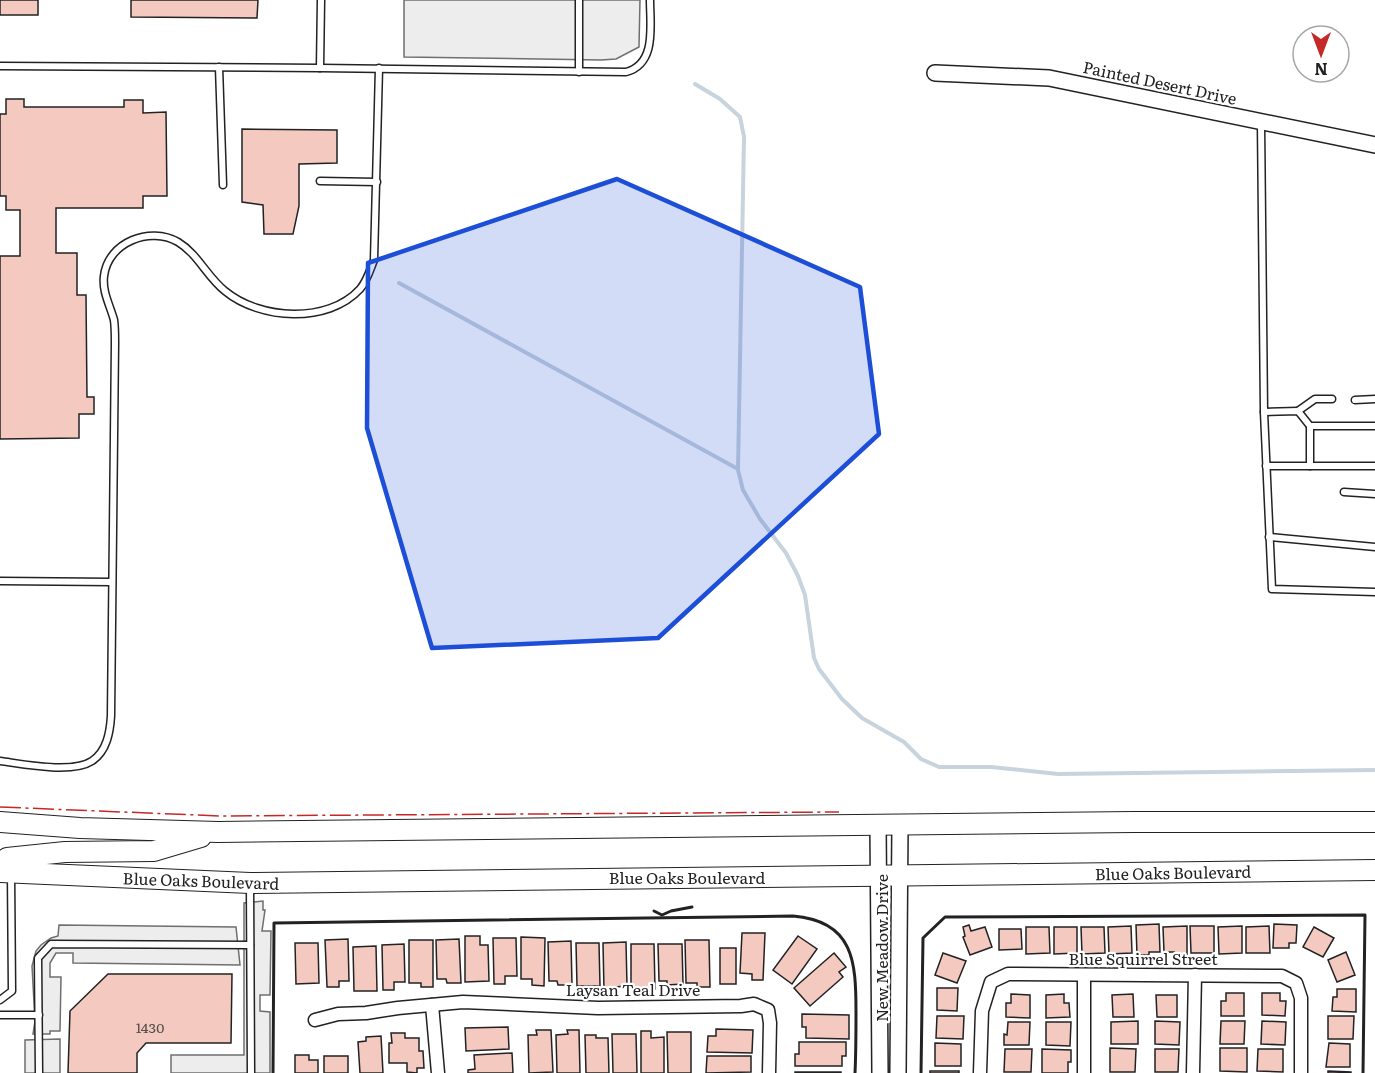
<svg xmlns="http://www.w3.org/2000/svg" width="1375" height="1073" viewBox="0 0 1375 1073" font-family="Literata,serif">
<rect width="100%" height="100%" fill="#fff"/>
<!-- parking -->
<g fill="#ededed" stroke="#6f6f6f" stroke-width="1.5">
<polygon points="404,0 640,0 639,47 616,59 601,60 404,57"/>
<polygon points="263,901 263,910 265,910 262,931 271,931 270,995 260,995 260,1011 270,1012 270,1073 171,1073 171,1055 244,1055 244,903"/>
<polygon points="59,925 236,927 240,965 73,963 73,953 56,953 50,963 50,977 61,977 60,1031 50,1031 50,1034 33,1034 35,1021 32,966 36,951 41,945 51,938 58,936"/>
<polygon points="60,1039 60,1073 25,1073 25,1040"/>
</g>
<g fill="none" stroke-linecap="round" stroke-linejoin="round">
<!-- stream -->
<g stroke="#c7d3dd" stroke-width="4">
<polyline points="695,84 720,99 740,117 744,137 738,470 743,490 760,519 786,553 798,576 805,595 814,658 819,669 842,699 862,718 904,742 921,759 939,767 991,767 1058,774 1375,770"/>
<polyline points="399,283 738,469"/>
</g>
</g>
<!-- building -->
<g fill="#f3c9c0" stroke="#222" stroke-width="1.5">
<rect x="0" y="0" width="38" height="15"/>
<polygon points="131,0 258,0 257,18 131,17"/>
<polygon points="6,99 24,99 24,107 124,107 124,100 143,100 143,113 166,112 167,196 143,196 143,208 56,208 56,253 77,253 77,295 86,295 87,397 94,397 94,414 79,414 79,438 0,439 0,256 20,256 20,210 6,210 6,196 0,196 0,114 6,114"/>
<polygon points="242,129 337,130 337,163 299,164 299,206 293,234 264,234 263,205 242,202"/>
<polygon points="1159,924 1160,952 1149,952 1149,955 1137,955 1136,925"/>
<polygon points="1274,924 1297,925 1296,943 1289,943 1289,948 1273,948"/>
<polygon points="969,925 971,931 985,927 992,947 970,955 963,937 965,936 963,927"/>
<polygon points="1131,926 1132,953 1109,954 1108,927"/>
<polygon points="1187,926 1187,955 1174,955 1174,952 1164,952 1163,927"/>
<polygon points="1190,926 1214,926 1214,953 1191,953"/>
<polygon points="1242,926 1242,953 1219,954 1218,927"/>
<polygon points="1269,926 1270,953 1246,953 1246,927"/>
<polygon points="1026,927 1049,927 1050,953 1026,954"/>
<polygon points="1054,927 1077,927 1077,953 1054,954"/>
<polygon points="1081,927 1104,927 1105,953 1082,954"/>
<polygon points="1314,927 1334,938 1323,957 1303,947"/>
<polygon points="999,929 1021,929 1022,949 999,950"/>
<polygon points="742,933 765,933 763,980 752,980 752,974 740,973"/>
<polygon points="465,936 480,936 480,945 488,945 489,981 465,982"/>
<polygon points="798,936 817,949 792,984 773,970"/>
<polygon points="521,937 545,938 544,986 532,985 532,979 521,979"/>
<polygon points="493,938 516,938 517,976 505,976 505,984 494,984"/>
<polygon points="348,939 349,981 339,981 339,987 327,987 325,940"/>
<polygon points="459,939 461,983 447,983 446,979 437,979 436,940"/>
<polygon points="409,940 433,940 433,987 421,987 421,983 409,983"/>
<polygon points="685,940 709,940 710,987 697,987 697,983 686,983"/>
<polygon points="571,941 572,985 558,985 557,981 549,981 548,942"/>
<polygon points="626,942 627,986 615,987 615,990 604,991 603,943"/>
<polygon points="295,943 318,943 319,983 296,984"/>
<polygon points="576,943 599,943 600,986 577,986"/>
<polygon points="404,944 405,982 394,982 394,990 383,990 382,945"/>
<polygon points="631,944 654,944 655,989 631,989"/>
<polygon points="658,944 682,944 683,984 667,985 667,981 659,981"/>
<polygon points="376,946 377,991 354,991 353,947"/>
<rect x="720" y="948" width="16" height="36"/>
<polygon points="1346,952 1355,975 1337,982 1328,960"/>
<polygon points="834,953 846,967 839,972 843,977 810,1006 794,988"/>
<polygon points="943,953 966,961 957,983 935,975"/>
<polygon points="108,974 232,974 231,1043 146,1043 137,1053 137,1073 68,1073 70,1011"/>
<polygon points="937,988 958,988 957,1011 937,1010"/>
<polygon points="1337,989 1356,989 1356,1012 1332,1011 1333,997 1337,997"/>
<polygon points="1226,993 1244,993 1244,1016 1221,1016 1221,1001 1226,1001"/>
<polygon points="1262,993 1280,993 1280,1001 1286,1001 1285,1016 1262,1015"/>
<polygon points="1011,994 1030,995 1030,1018 1006,1017 1006,1003 1011,1003"/>
<polygon points="1064,994 1064,1003 1069,1003 1070,1017 1046,1018 1046,995"/>
<polygon points="1133,994 1134,1017 1113,1017 1112,995"/>
<polygon points="1156,995 1177,995 1177,1017 1157,1017"/>
<polygon points="802,1014 849,1015 849,1039 806,1038 806,1027 802,1027"/>
<polygon points="937,1016 964,1016 963,1039 936,1038"/>
<polygon points="1328,1016 1354,1016 1353,1039 1328,1039"/>
<polygon points="1138,1021 1138,1044 1111,1044 1111,1022"/>
<polygon points="1155,1021 1180,1022 1179,1045 1155,1044"/>
<polygon points="1221,1021 1245,1021 1244,1044 1220,1044"/>
<polygon points="1262,1021 1286,1022 1285,1045 1261,1044"/>
<polygon points="1008,1022 1030,1022 1029,1045 1004,1045 1004,1034 1007,1035"/>
<polygon points="1046,1022 1071,1022 1070,1046 1046,1045"/>
<polygon points="508,1027 509,1049 466,1051 465,1028"/>
<polygon points="716,1029 753,1030 752,1053 707,1052 708,1036 716,1036"/>
<polygon points="536,1030 551,1030 553,1072 529,1073 528,1035 537,1035"/>
<polygon points="567,1030 579,1030 580,1073 557,1073 556,1035 568,1034"/>
<polygon points="641,1031 651,1031 651,1038 664,1037 664,1073 641,1073"/>
<polygon points="667,1032 691,1032 691,1073 668,1073"/>
<polygon points="391,1033 405,1033 405,1038 419,1038 419,1051 423,1051 424,1068 417,1068 417,1073 407,1072 407,1063 389,1063 389,1043 392,1043"/>
<polygon points="612,1034 636,1034 637,1073 613,1073"/>
<polygon points="585,1035 596,1035 596,1038 608,1038 609,1073 586,1073"/>
<polygon points="381,1036 383,1073 360,1073 358,1042 366,1041 366,1037"/>
<polygon points="799,1042 846,1042 846,1056 842,1056 842,1066 795,1066 795,1054 799,1054"/>
<polygon points="935,1043 961,1044 961,1066 935,1066"/>
<polygon points="1329,1043 1350,1044 1350,1067 1326,1067"/>
<polygon points="1110,1048 1136,1049 1135,1072 1110,1072"/>
<polygon points="1220,1048 1247,1048 1247,1072 1220,1071"/>
<polygon points="1005,1049 1032,1049 1031,1072 1004,1072"/>
<polygon points="1042,1049 1071,1050 1071,1062 1068,1062 1068,1073 1042,1073"/>
<polygon points="1155,1049 1179,1049 1178,1072 1155,1072"/>
<polygon points="1258,1049 1283,1049 1283,1072 1257,1071"/>
<polygon points="512,1053 513,1073 468,1073 468,1070 475,1069 474,1055"/>
<polygon points="295,1055 309,1055 309,1060 318,1060 318,1073 295,1073"/>
<rect x="324" y="1056" width="24" height="17"/>
<polygon points="707,1056 751,1056 751,1072 706,1073"/>
<rect x="930" y="1071" width="29" height="2"/>
<polygon points="1328,1071 1351,1072 1351,1073 1328,1073"/>
<rect x="795" y="1072" width="46" height="1"/>
</g>
<g fill="none" stroke-linecap="round" stroke-linejoin="round">
<defs>
<g id="service">
<path d="M0 66 320 68 626 72C657 64 650 25 650 0"/>
<polyline points="219,67 223,185"/>
<polyline points="320,68 321,0"/>
<polyline points="579,72 579,0"/>
<polyline points="1261,123 1264,412 1298,411 1310,426 1375,426"/>
<polyline points="320,181 377,182"/>
<polyline points="1355,400 1375,399"/>
<polyline points="1298,411 1315,399 1332,399"/>
<polyline points="1264,412 1272,589 1375,592"/>
<polyline points="1310,426 1310,466"/>
<polyline points="1266,466 1375,466"/>
<polyline points="1344,492 1375,494"/>
<polyline points="1269,537 1375,547"/>
<polyline points="0,581 112,582"/>
<path d="M0 761C23 764 72 774 92 761 107 751 110 732 111 716L115 343C115 336 115 327 114 320 110 305 102 292 104 276 108 242 150 226 178 242 198 254 207 277 225 291 260 320 328 324 360 289 367 281 370 270 374 260L379 68"/>
<polyline points="250,885 251,1073"/>
<polyline points="0,1000 12,991 11,874"/>
<polyline points="0,1015 39,1015"/>
<polyline points="39,1073 38,958 51,944 250,945"/>
</g>
<g id="minor">
<polyline points="1084,975 1084,1073"/>
<polyline points="432,1005 438,1073"/>
<polyline points="315,1020 338,1014 366,1013 398,1008 463,1002 598,1008 741,1006 754,1004 768,1010 770,1023 769,1073"/>
<polyline points="980,1073 982,1011 991,982 1008,974 1282,976 1296,983 1301,998 1301,1073"/>
<polyline points="1193,1073 1195,975"/>
</g>
<g id="tertiary">
<polyline points="935,73 1049,78 1375,145"/>
<polyline points="878,824 880,1073"/>
<polyline points="898,1073 900,824"/>
</g>
<g id="primary">
<polyline points="0,822 80,828 218,832 1134,822 1375,822"/>
<polyline points="0,866 7,858 65,852 154,851 201,837"/>
<polyline points="0,872 250,883 1375,870"/>
</g>
</defs>
<!-- service casing -->
<use href="#service" stroke="#222" stroke-width="9"/>
<!-- minor casing -->
<use href="#minor" stroke="#222" stroke-width="15"/>
<!-- tertiary casing -->
<use href="#tertiary" stroke="#222" stroke-width="18"/>
<!-- primary casing -->
<use href="#primary" stroke="#222" stroke-width="22"/>
<!-- service -->
<use href="#service" stroke="#fff" stroke-width="6"/>
<!-- minor -->
<use href="#minor" stroke="#fff" stroke-width="12"/>
<!-- tertiary -->
<use href="#tertiary" stroke="#fff" stroke-width="15"/>
<!-- primary -->
<use href="#primary" stroke="#fff" stroke-width="20"/>
<!-- wall -->
<g stroke="#222" stroke-width="3">
<polyline points="654,911 662,915 671,911 692,907"/>
<path d="M273 1073 274 923 793 916C854 921 856 962 856 1012 856 1032 856 1053 855 1073"/>
<polyline points="921,1073 923,938 945,917 1365,915 1363,1073"/>
</g>
<!-- power -->
<polyline stroke="#c62828" stroke-width="1.5" stroke-dasharray="21 4.5 3 4.5" stroke-linecap="butt" points="0,807 221,816 839,812"/>
</g>
<!-- marked area -->
<path fill="#1d4ed8" fill-opacity="0.2" stroke="#1d4ed8" stroke-width="4.5" stroke-linejoin="round" d="M617 179 860 287 879 434 658 638 432 648 367 428 368 263Z"/>
<g text-anchor="middle" dominant-baseline="central" stroke-width="4.5" stroke-linejoin="round" paint-order="stroke">
<!-- number labels -->
<g font-size="14" fill="#564c4a">
<text x="150" y="1027">1430</text>
</g>
<!-- street labels -->
<g font-size="16" fill="#222" stroke="#fff">
<text transform="translate(1160 82) rotate(12)">Painted Desert Drive</text>
<text transform="translate(1173 872) rotate(-1)">Blue Oaks Boulevard</text>
<text x="687" y="877">Blue Oaks Boulevard</text>
<text transform="translate(201 880) rotate(2)">Blue Oaks Boulevard</text>
<text transform="translate(881 948) rotate(-90)">New Meadow Drive</text>
<text x="1143" y="958">Blue Squirrel Street</text>
<text x="633" y="989">Laysan Teal Drive</text>
</g>
</g>
<!-- north arrow -->
<g transform="translate(1321 54) rotate(180)"><circle r="28" fill="#ffffff" stroke="#a7a7a7" stroke-width="1.5"/>
<path d="M0-4.5L10 22L0 15L-10 22Z" fill="#c62828"/>
<text y="-9" font-size="16" font-weight="bold" text-anchor="middle" fill="#222222">N</text>
</g>
</svg>
